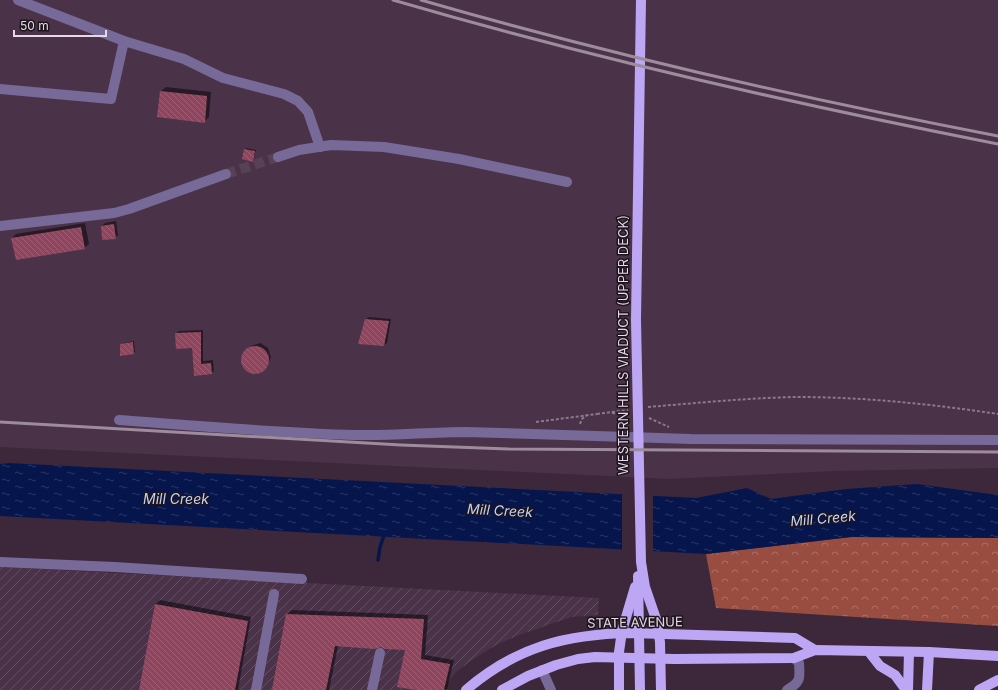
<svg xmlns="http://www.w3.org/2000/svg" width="998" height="690" viewBox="0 0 998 690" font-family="Inter,sans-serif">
<defs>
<pattern id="industrial-furrows" width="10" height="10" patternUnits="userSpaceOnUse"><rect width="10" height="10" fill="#4a3249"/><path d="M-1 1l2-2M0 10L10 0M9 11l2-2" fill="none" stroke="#644f63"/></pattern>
<pattern id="forest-crowns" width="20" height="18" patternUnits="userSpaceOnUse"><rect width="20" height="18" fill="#994d40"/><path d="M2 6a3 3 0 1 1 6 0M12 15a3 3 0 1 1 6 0" fill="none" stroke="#ac6e65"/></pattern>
<pattern id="water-ripples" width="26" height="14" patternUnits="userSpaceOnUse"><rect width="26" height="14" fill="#06164d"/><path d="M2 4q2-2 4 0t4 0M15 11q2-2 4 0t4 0" fill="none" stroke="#2a3766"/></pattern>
<pattern id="building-back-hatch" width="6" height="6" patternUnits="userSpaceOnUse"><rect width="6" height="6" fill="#8f455e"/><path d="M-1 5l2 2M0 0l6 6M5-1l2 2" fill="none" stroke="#9f5f75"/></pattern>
</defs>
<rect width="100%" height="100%" fill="#3c273b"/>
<!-- built -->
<polygon fill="#4a3249" points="0,0 998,0 998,468 834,471 669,479 0,447"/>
<!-- industrial -->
<polygon fill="url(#industrial-furrows)" points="0,567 599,598 598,615 572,617 522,634 498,644 472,660 456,672 441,690 0,690"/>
<!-- forest -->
<polygon fill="url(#forest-crowns)" points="851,537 998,538 998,626 716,608 706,554"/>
<!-- water -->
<polygon fill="url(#water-ripples)" points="9,463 696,498 747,488 771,499 846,489 917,484 998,495 998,538 851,537 706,554 0,516 0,464"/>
<!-- pier -->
<polygon fill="#3c273b" points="622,493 653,494 653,553 622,551"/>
<!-- shadow -->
<g fill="#0007">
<polygon points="166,87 211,92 209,117 204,122 159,116 161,91"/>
<polygon points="246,148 256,150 253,161 245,149"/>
<polygon points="116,221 118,235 115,238 102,226 105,223"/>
<polygon points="85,223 89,244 84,248 12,238 16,234"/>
<polygon points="369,317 391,319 387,343 384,345 366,319"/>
<polygon points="203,330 203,361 213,360 214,371 211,373 194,375 192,347 176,333 179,331"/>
<polygon points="134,341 135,352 134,353 121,344"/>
<polygon points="260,343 268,348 271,357 267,366 256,373 248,371 245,368 242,360 244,352 251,346"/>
<polygon points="160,600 251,617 238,690 140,690 155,604"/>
<polygon points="292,610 428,615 425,655 454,660 447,689 422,690 407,649 381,646 338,646 329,690 273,690 287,614"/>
</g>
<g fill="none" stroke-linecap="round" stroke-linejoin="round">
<!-- stream -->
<polyline stroke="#06164d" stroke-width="3.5" points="378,560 380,547 385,532"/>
</g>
<!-- building -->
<g fill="url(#building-back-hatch)">
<polygon points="160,91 207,96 205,123 157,117"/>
<polygon points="244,149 255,151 253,162 242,159"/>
<polygon points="114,224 116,239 102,240 101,226"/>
<polygon points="81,227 85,249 16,260 11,238"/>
<polygon points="365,319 389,321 384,346 358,344"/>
<polygon points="201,332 201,364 211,363 212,374 194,376 192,348 176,349 175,333"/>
<polygon points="133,342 134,354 120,356 120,344"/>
<circle cx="255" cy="360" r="14"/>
<polygon points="155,604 248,621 235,690 139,690"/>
<polygon points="286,614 424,619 421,659 450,664 444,690 416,690 397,687 405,650 385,649 381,647 375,649 335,646 326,690 272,690"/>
</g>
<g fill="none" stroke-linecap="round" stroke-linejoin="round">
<!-- minor-tunnel -->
<polyline stroke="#564254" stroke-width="10" stroke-dasharray="10 5" stroke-linecap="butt" points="226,174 278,157"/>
<!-- path -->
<g stroke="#8b7a8a" stroke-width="2" stroke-dasharray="3 2" stroke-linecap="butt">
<path d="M648 407C697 403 747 398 796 397 864 397 931 404 998 414"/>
<polyline points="612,413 627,414"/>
<polyline points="597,414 628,410"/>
<polyline points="649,418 669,427"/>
<polyline points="536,422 597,414"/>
<polyline points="580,424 582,419 587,415"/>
</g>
<!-- minor -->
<g stroke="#776a99" stroke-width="10">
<polyline points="18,0 124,41"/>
<polyline points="0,89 111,99 124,41 184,59 223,78 284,94 298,101 308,112 320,147"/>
<polyline points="278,157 299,150 331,145 384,147 459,159 567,182"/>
<polyline points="0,226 114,213 129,209 226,174"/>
<path d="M119 420C198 426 277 433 356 435 393 436 429 432 466 432L691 439 998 440"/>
<polyline points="0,562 115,567 302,579"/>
<polyline points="542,670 551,690"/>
<polyline points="256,690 274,594"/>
<polyline points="372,690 380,653"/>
<path d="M787 690C801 682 800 679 799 663L794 658"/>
</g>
<!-- major -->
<g stroke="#bda7f5" stroke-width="10">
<polyline points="641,0 636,320 641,562 645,587 656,619 660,642 661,690"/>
<polyline points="638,576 640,690"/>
<polyline points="869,652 880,666 895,675 906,690"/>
<path d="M466 690C516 647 566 634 631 633L795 638 815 650"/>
<polyline points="502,690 528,676 556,665 578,659 595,657 674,659 794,658 815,650 929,652 998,656"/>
<polyline points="619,690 619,652 622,631 635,587"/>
<polyline points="908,690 909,652"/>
<polyline points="927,690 929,652"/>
<polyline points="979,690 998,680"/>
</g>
<!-- rail -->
<g stroke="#9d8c9c" stroke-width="3">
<path d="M393 0C592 58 794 104 998 144"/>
<path d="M421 0C611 55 804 99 998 136"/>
<polyline points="0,422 401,445 508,449 998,452"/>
</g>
</g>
<g text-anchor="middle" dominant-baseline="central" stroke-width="3" stroke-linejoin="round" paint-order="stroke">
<!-- street labels -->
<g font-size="13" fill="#e6d8e5" stroke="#1d141d">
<text transform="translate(623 345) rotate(-90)">WESTERN HILLS VIADUCT (UPPER DECK)</text>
<text transform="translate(635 622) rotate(-1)">STATE AVENUE</text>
</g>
<!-- water labels -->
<g font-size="14" font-style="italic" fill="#c2d3f7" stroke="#1d141d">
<text x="176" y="498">Mill Creek</text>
<text transform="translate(500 510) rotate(3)">Mill Creek</text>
<text transform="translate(823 518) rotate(-5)">Mill Creek</text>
</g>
</g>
<!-- scale -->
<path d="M14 30v6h92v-6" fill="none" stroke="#e6d8e5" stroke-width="2"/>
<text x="20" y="30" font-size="12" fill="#e6d8e5" stroke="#1d141d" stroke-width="3" paint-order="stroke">50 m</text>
</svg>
